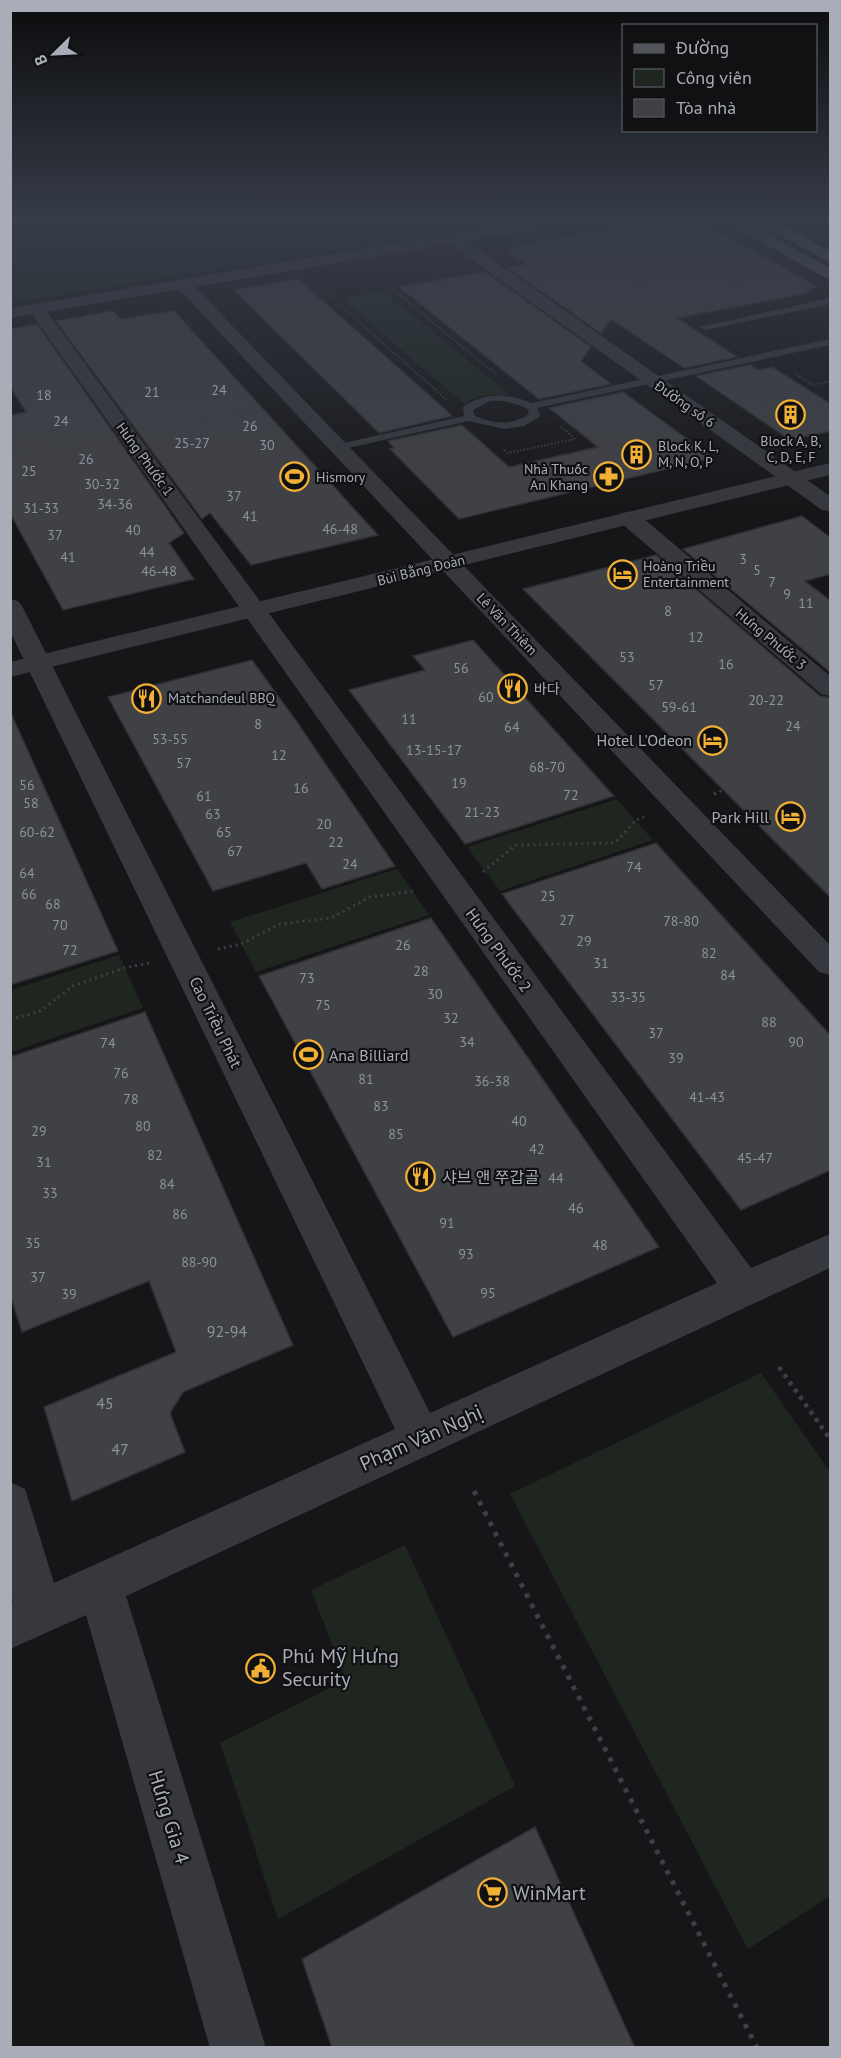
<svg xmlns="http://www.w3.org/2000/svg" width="841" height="2058" viewBox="0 0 841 2058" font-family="'PT Sans','Noto Sans KR',sans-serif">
<rect width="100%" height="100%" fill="#161618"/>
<!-- green -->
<g fill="#1e261f">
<polygon points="11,220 519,220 11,303"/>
<path d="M383 291 510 395C494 394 477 394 465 405L342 298Z"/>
<polygon points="617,799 653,840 500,891 467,847"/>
<polygon points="397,869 429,915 256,972 230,922"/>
<polygon points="119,955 143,1008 11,1052 11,990"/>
<polygon points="761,1373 830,1472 830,1896 748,1949 510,1494"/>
<polygon points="405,1545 515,1786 278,1919 220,1743 346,1680 311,1590"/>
</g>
<!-- building -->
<g fill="#404145" stroke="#303034" stroke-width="1.5">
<polygon points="661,220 692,220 719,235 724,234 817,287 807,289 812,292 677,318 737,357 684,368 611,319 601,333 508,268 527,264 510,253 513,253 508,249 518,248 515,246"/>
<polygon points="485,272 591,347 581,361 611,384 539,399 399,287"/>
<polygon points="298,279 446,410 452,416 379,433 234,290"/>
<polygon points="113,311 120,319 174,311 378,535 251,565 210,513 202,519 56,321"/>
<polygon points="37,324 184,533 169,543 194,579 63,610 10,513 10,415 26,412 10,386 10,329"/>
<polygon points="750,365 758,370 772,367 831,404 831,431 790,440 696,376"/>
<polygon points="623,392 713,458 459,519 390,449 394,448 388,441 462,425 509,467 598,447 549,408"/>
<polygon points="802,516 831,538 831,574 805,581 831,601 831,673 683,549"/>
<polygon points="656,555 820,696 831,698 831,898 523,589"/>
<polygon points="473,640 510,681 614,796 465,844 349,690 425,670 413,656"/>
<polygon points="252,660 297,722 395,866 322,889 306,863 213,891 108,697"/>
<polygon points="10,711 118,951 10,985"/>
<polygon points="656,843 831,1036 831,1170 741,1210 502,894"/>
<polygon points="431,918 659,1247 453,1337 259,976"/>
<polygon points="145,1012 293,1345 183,1392 170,1413 185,1452 72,1501 44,1407 176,1352 149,1281 22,1332 10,1294 10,1057"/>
<polygon points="535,1827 635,2048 332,2048 302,1959"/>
</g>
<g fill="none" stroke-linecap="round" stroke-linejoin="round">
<!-- path-far3 -->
<g stroke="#3d3f44" stroke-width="2" stroke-dasharray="1.5 2" stroke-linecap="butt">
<polyline points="571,242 686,315"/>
<polyline points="614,269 686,256 750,294"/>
<polyline points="320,287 447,400"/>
<polyline points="392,289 497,375"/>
<polyline points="796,374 813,385 830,381"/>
<polyline points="157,425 210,421 265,410"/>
<polyline points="504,450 508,453 575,439 559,425"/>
<polyline points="10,456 48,451 90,432"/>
</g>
<!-- path-far2 -->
<g stroke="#3d3f44" stroke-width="3" stroke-dasharray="2 4" stroke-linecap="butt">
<path d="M714 794C728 789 736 776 749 770 774 759 804 763 830 764"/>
<polyline points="483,872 516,845 615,843 636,820 644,817"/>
<polyline points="218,949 241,944 280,924 331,918 370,897 415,891"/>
<polyline points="10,1019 39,1012 73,986 124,968 149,963"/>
</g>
<!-- path-far1 -->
<polyline stroke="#3d3f44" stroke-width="4.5" stroke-dasharray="4 5" stroke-linecap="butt" points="779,1367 830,1439"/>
<!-- path -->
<polyline stroke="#3d3f44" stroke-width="5" stroke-dasharray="4.5 7" stroke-linecap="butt" points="474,1491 757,2048"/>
<!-- service -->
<g fill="#37383d" fill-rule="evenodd">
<polygon points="830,298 830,304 705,330 700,327"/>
<path d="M830 339V345L537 408 540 415 539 417 524 426 504 429 469 421 339 450 334 447 339 444 464 416 463 407C485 392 508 393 532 403ZM490 401C503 400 514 403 527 408L529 414C512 426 494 424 475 416L473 410Z"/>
</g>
<!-- minor -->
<g fill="#37383d" fill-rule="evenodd">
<polygon points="535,220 570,220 563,224 466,241 830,496 830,511 822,510 450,244 195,287 830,945 830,975 819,972 179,289 47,312 751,1268 830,1234 830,1268 126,1596 266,2048 210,2048 86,1615 10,1649 10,1602 13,1601 10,1592 10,1482 25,1489 54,1583 395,1429 10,631 10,599 18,601 22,606 430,1413 717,1283 32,314 10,318 10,308"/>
<polygon points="629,512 637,513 830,676 830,696 821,694 621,523 618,518 621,513"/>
</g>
<!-- tertiary -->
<polygon fill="#37383d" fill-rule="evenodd" points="830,463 830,475 10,677 10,662"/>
<!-- primary -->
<polygon fill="#53555c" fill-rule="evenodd" points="723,220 742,220 830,268 830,279 824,277"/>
<!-- trunk -->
<polygon fill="#5b5e65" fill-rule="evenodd" points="753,220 772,220 830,251 830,262"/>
</g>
<!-- sky -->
<linearGradient id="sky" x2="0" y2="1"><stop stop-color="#0c0c0d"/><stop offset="0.43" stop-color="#363c48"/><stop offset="1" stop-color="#363c48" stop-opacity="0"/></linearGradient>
<rect width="841" height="508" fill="url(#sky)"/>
<!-- icons -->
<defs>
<symbol id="building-ring" viewBox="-11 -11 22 22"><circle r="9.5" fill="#111113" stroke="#f2b134" stroke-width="1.5"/><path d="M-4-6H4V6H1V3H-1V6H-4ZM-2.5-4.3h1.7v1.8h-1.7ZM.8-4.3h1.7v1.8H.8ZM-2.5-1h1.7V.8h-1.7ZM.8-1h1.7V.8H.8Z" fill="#f2b134"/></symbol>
<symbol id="stadium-ring" viewBox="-11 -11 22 22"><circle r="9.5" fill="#111113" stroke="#f2b134" stroke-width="1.5"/><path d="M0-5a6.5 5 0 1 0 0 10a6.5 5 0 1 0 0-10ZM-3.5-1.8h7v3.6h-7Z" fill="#f2b134"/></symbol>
<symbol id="pharmacy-ring" viewBox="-11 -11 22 22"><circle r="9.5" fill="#111113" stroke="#f2b134" stroke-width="1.5"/><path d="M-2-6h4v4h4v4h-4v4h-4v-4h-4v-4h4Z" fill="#f2b134"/></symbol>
<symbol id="hotel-ring" viewBox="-11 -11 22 22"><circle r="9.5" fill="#111113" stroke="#f2b134" stroke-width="1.5"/><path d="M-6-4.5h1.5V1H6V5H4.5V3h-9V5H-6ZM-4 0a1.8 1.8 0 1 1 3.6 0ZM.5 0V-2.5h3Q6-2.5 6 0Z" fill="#f2b134"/></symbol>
<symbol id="restaurant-ring" viewBox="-11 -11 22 22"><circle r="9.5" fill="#111113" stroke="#f2b134" stroke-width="1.5"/><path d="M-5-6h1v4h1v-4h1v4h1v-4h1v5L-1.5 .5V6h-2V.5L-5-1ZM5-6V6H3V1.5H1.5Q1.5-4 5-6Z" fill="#f2b134"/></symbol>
<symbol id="civic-ring" viewBox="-11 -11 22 22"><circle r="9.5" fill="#111113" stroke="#f2b134" stroke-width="1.5"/><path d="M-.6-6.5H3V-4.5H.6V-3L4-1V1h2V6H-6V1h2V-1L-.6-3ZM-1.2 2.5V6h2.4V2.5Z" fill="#f2b134"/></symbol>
<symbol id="supermarket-ring" viewBox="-11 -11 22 22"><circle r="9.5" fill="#111113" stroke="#f2b134" stroke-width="1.5"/><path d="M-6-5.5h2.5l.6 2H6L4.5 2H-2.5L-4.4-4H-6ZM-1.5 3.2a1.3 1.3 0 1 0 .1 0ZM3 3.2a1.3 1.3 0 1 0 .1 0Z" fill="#f2b134"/></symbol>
</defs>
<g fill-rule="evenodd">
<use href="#building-ring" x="774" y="398" width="33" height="33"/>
<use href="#building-ring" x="620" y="438" width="33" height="33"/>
<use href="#stadium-ring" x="278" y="460" width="33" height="33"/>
<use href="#pharmacy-ring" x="592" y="460" width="33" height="33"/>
<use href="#hotel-ring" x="606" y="558" width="33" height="33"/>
<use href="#restaurant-ring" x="496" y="672" width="33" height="33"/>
<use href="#restaurant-ring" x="130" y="682" width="33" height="33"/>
<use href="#hotel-ring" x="696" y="724" width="33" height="33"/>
<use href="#hotel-ring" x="774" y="800" width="33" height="33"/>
<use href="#stadium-ring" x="292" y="1038" width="33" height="33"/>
<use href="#restaurant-ring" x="404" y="1160" width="33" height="33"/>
<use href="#civic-ring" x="244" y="1652" width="33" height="33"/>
<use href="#supermarket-ring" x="476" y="1876" width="33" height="33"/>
</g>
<g text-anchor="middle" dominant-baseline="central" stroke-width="4.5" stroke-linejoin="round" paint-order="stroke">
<!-- number labels -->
<g font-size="14" fill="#8e929b">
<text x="219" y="390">24</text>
<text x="152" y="392">21</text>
<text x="44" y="395">18</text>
<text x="61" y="421">24</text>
<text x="250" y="426">26</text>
<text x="192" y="443">25-27</text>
<text x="267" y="445">30</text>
<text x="86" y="459">26</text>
<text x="29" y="471">25</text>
<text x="102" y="484">30-32</text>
<text x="234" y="496">37</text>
<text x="115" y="504">34-36</text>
<text x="41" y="508">31-33</text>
<text x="250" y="516">41</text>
<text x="340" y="529">46-48</text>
<text x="133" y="530">40</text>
<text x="55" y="535">37</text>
<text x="147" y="552">44</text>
<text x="68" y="557">41</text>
<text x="743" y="559">3</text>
<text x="757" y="570">5</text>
<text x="159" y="571">46-48</text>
<text x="772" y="582">7</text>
<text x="787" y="594">9</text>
<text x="806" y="603">11</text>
<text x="668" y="611">8</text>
<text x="696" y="637">12</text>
<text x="627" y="657">53</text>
<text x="726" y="664">16</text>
<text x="461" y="668">56</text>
<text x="656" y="685">57</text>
<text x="486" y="697">60</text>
<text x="766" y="700">20-22</text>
<text x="679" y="707">59-61</text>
<text x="409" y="719">11</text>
<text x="258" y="724">8</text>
<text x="793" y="726">24</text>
<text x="512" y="727">64</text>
<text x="170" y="739">53-55</text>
<text x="434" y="750">13-15-17</text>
<text x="279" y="755">12</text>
<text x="184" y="763">57</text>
<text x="547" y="767">68-70</text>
<text x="459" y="783">19</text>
<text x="27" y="785">56</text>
<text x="301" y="788">16</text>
<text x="571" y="795">72</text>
<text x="204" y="796">61</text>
<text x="31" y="803">58</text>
<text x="482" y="812">21-23</text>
<text x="213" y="814">63</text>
<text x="324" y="824">20</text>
<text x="37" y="832">60-62</text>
<text x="224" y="832">65</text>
<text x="336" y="842">22</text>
<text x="235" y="851">67</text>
<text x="350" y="864">24</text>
<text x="634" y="867">74</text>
<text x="27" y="873">64</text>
<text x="29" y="894">66</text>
<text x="548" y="896">25</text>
<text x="53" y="904">68</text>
<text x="567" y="920">27</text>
<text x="681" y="921">78-80</text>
<text x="60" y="925">70</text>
<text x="584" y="941">29</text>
<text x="403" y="945">26</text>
<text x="70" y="950">72</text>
<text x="709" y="953">82</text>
<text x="601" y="963">31</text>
<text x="421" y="971">28</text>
<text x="728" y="975">84</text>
<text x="307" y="978">73</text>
<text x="435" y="994">30</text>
<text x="628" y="997">33-35</text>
<text x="323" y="1005">75</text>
<text x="451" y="1018">32</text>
<text x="769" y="1022">88</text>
<text x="656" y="1033">37</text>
<text x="467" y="1042">34</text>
<text x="796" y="1042">90</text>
<text x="108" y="1043">74</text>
<text x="676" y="1058">39</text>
<text x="121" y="1073">76</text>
<text x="366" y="1079">81</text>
<text x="492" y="1081">36-38</text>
<text x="707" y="1097">41-43</text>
<text x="131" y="1099">78</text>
<text x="381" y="1106">83</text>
<text x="519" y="1121">40</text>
<text x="143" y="1126">80</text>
<text x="39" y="1131">29</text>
<text x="396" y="1134">85</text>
<text x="537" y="1149">42</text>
<text x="155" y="1155">82</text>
<text x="755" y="1158">45-47</text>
<text x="44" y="1162">31</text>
<text x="556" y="1178">44</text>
<text x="167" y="1184">84</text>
<text x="50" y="1193">33</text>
<text x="576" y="1208">46</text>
<text x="180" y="1214">86</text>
<text x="447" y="1223">91</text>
<text x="33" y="1243">35</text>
<text x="600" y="1245">48</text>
<text x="466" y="1254">93</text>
<text x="199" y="1262">88-90</text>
<text x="38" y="1277">37</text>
<text x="488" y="1293">95</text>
<text x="69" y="1294">39</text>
</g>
<!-- far-street labels -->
<g font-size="14" fill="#a8adb8" stroke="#111113">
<text transform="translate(685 404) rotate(35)">Đường số 6</text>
<text transform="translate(145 459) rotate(54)">Hưng Phước 1</text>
<text transform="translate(421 570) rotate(-14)">Bùi Bằng Đoàn</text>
<text transform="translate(507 624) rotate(46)">Lê Văn Thiêm</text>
<text transform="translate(771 639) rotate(40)">Hưng Phước 3</text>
</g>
<!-- far-poi labels -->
<g font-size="14" fill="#a8adb8" stroke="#111113" text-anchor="start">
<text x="791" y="441" text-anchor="middle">Block A, B,<tspan x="791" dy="16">C, D, E, F</tspan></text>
<text x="658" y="446">Block K, L,<tspan x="658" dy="16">M, N, O, P</tspan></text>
<text x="588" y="469" text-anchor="end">Nhà Thuốc<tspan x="588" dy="16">An Khang</tspan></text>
<text x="316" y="477">Hismory</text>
<text x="643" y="566">Hoàng Triều<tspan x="643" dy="16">Entertainment</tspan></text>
<text x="534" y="689">바다</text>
<text x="168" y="698">Matchandeul BBQ</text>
</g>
<!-- poi labels -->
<g font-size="16" fill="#a8adb8" stroke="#111113" text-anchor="end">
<text x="692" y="740">Hotel L'Odeon</text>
<text x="769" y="817">Park Hill</text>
<text x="329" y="1055" text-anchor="start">Ana Billiard</text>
<text x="442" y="1177" text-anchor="start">샤브 앤 쭈갑골</text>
</g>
<!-- street labels -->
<g font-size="16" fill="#a8adb8" stroke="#111113">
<text transform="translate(499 950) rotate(54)">Hưng Phước 2</text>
<text transform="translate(216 1022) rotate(64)">Cao Triều Phát</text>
</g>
<!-- near-number labels -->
<g font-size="16" fill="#8e929b">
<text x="227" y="1331">92-94</text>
<text x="105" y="1403">45</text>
<text x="120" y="1449">47</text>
</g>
<!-- near-street labels -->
<g font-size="20" fill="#a8adb8" stroke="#111113">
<text transform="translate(421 1438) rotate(-24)">Phạm Văn Nghị</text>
<text transform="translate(169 1817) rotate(73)">Hưng Gia 4</text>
</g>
<!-- near-poi labels -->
<g font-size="20" fill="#a8adb8" stroke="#111113" text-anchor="start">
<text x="282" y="1656">Phú Mỹ Hưng<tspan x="282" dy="23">Security</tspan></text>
<text x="513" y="1893">WinMart</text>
</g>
</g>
<!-- border -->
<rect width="841" height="2058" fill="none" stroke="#a8adb8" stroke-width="24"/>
<!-- legend -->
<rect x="622" y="24" width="195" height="108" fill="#111113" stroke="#4d4f55" stroke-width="1.5"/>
<rect x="634" y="44" width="30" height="9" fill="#53555c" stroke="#4d4f55" stroke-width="1.5"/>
<text x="676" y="54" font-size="18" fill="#a8adb8">Đường</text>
<rect x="634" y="69" width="30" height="18" fill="#1e261f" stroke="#4d4f55" stroke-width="1.5"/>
<text x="676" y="84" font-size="18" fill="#a8adb8">Công viên</text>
<rect x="634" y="99" width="30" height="18" fill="#404145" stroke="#4d4f55" stroke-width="1.5"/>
<text x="676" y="114" font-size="18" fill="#a8adb8">Tòa nhà</text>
<!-- north arrow -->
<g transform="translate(54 54) rotate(246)" stroke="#111113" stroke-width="4.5" paint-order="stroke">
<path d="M0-4.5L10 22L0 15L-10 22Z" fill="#a8adb8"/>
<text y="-9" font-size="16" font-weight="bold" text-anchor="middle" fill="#a8adb8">B</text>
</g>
</svg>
